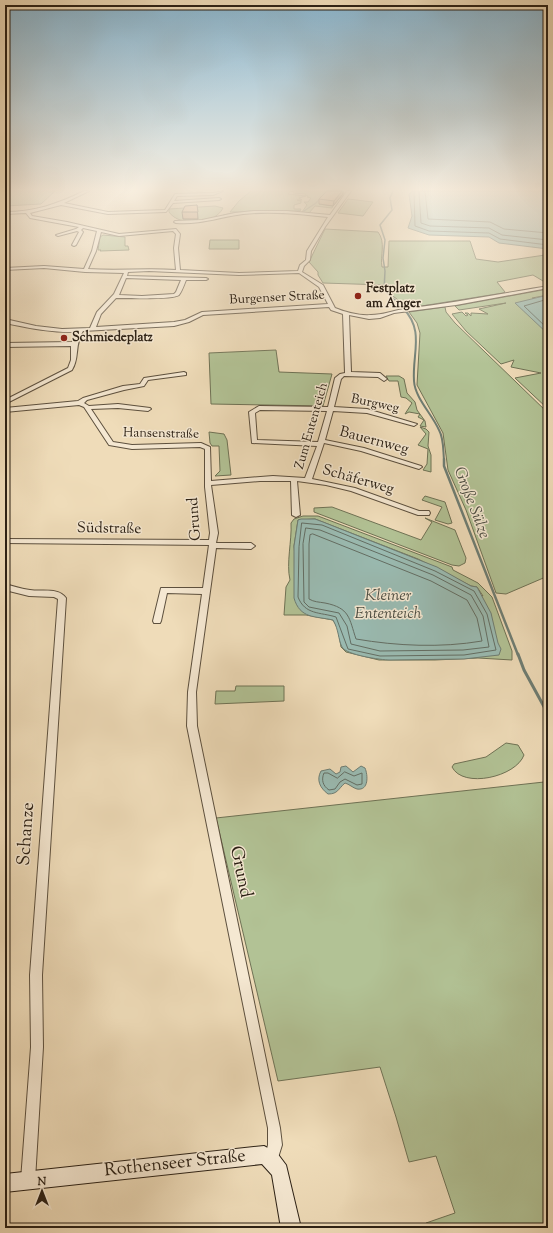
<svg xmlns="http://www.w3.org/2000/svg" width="553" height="1233" viewBox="0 0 553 1233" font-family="'Sorts Mill Goudy',serif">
<rect width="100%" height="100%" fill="#efdcb9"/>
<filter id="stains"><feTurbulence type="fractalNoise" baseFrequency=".005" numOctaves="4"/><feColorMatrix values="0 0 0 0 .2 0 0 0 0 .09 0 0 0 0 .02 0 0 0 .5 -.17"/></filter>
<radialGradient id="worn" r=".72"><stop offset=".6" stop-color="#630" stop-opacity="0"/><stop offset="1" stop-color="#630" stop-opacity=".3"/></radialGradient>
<!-- green -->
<g fill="#b2c295" stroke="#6f7255" fill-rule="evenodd">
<polygon points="5,191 55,191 41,204 5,206"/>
<polygon points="251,191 331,191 319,204 333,206 332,208 315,206 309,213 302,212 307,205 304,202 308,202 311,198 307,197 308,196 305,195 306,194 293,193 294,192 291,191 288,194 306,196 299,198 302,200 297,200 301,201 301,203 294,205 294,209 301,209 300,211 230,212 239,201"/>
<polygon points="348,199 373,202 363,216 338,213"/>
<path d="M215 206 223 208C215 225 179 227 169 212V209Z"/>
<path d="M325 229 378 232C386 242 380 256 382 267H388L389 241H470L476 259 498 262 545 255 548 257V284L533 275 497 282 505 292 503 293 409 308 386 291 385 285 323 283 318 275V272L309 262Z"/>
<polygon points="103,235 125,237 125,246 128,246 129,250 100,251 101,250 98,250 100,237"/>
<polygon points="210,240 239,240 239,249 209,249"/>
<polygon points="548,289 548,295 532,298 548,313 548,409 515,378 541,373 511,367 514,360 501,364 466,331 452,314 462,312 466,316 468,315 465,313 468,313 471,316 471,313 488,314 479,309 506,303 459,310 455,306"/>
<polygon points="445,307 446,312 455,323 548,413 548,576 506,594 496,593 466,510 448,470 443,433 417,385 420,333 417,323 409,312"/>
<polygon points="276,350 279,372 332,374 323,406 211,404 209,353"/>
<polygon points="386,376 399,376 404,379 407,393 415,402 417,410 425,421 426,427 420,426 424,420 418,417 420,414 409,412 405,414 412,403 406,398 401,397 398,381 389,381"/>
<polygon points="420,427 426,429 429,432 428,446 431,455 431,472 423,470 427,464 428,449 418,445 426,434"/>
<polygon points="209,432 224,434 227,440 231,475 215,476 220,471 219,446 212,446 210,443"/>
<polygon points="425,496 445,502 452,523 448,524 435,520 442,507 422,500"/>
<polygon points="332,507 421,540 432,522 425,518 455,530 466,558 465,563 459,566 452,565 314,512 314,508"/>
<path d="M303 516H318L452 567 453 570 478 583 492 597 512 651V660L478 658 435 660H379L346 652 341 647 338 629 333 620 306 615H284L286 587 290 580C286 563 292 541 291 523L294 519ZM315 519 418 559 471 586 477 587 483 596 295 556 294 546 298 520Z"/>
<polygon points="236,686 284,686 284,701 215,704 216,691 235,691"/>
<path d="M506 743 518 745 524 755C516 777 463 789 452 767L454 764 486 757Z"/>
<polygon points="544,782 548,792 548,1228 428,1228 426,1223 455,1213 436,1156 409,1162 396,1117 380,1067 278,1081 216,818"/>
</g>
<!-- water -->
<g fill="#9abbb2" stroke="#6e7d73">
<polygon points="413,191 548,191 548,249 499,243 489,237 429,235 408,228 412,216 409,194"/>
<polygon points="548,295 548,334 515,303"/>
<path d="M301 519H315L323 522 437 567 471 586 477 587 491 613 498 643 501 649 499 655 464 659 390 660C381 660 346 655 342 647 338 639 339 630 333 620 315 616 300 619 294 598V546L298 520Z"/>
<path d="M346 766 353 772 361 766 365 768C368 775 369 791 357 789 353 788 349 784 345 783 338 789 338 794 328 794 320 788 316 780 321 771L330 769 336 774 340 772 341 767Z"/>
</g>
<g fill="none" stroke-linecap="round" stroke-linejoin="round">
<!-- shore -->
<g stroke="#636e64" stroke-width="1">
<polyline points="414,191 415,226 429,231 489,233 500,239 548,245"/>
<polyline points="419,191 421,223 430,226 489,228 502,235 548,240"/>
<polyline points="425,191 428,219 490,222 504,229 548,233"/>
<polyline points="548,299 524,306 548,329"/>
<path d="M302 523 322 525 435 571 474 591 487 614 496 650 464 655 380 656 348 649 336 617C320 612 305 615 298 597L299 547Z"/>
<polygon points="306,528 320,530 433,575 471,595 483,616 489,647 463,650 380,651 351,644 347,626 339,613 309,607 304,602 303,544"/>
<path d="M313 534 431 581 467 600 477 618 482 641C441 648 397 646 356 639 349 618 350 608 325 603 319 602 314 602 309 599V544L310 535Z"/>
<path d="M345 772 354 776 362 773V784L357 785 345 779 340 782 335 789 329 790C323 786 321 780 324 773H328L337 778Z"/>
</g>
<!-- stream-far3 -->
<g stroke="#6e7d73" stroke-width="1.5">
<polyline points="393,191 390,198 392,210 380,225 385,240 383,258 385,271 384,290 405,309"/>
<polyline points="304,211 316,203 327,191"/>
<polyline points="290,212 299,211"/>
<polyline points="224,215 251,211"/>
</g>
<!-- stream-far2 -->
<path stroke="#6e7d73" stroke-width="2" d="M403 308C425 331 412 353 414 381 415 398 432 414 439 430 444 439 443 450 444 460"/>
<!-- stream-far1 -->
<polyline stroke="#6e7d73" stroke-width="2.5" points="444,459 444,466 518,655"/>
<!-- stream -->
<polyline stroke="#6e7d73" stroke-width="3" points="518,654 524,670 548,714"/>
<defs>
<g id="street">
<path d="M84 191H89L64 203 108 212 165 210 175 194 213 193 223 191 213 195 177 196 174 201 219 198 221 199 219 200 173 203 166 212 108 214 61 205 30 213 32 216 67 222 119 234 176 229 180 234 178 248 180 270 239 273 298 271 300 265 306 260 307 251 328 217C300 214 271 211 243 214 220 217 199 225 176 223L174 222 175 221 202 220 235 213 254 211H287L330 215 347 191H351L325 227 311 251 310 260 304 266 302 272 323 285 335 308C345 312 359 316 371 315 382 315 392 311 404 309 452 303 500 294 548 286V288L456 305 394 313 380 318 369 319 349 315 351 372 380 373 387 379 384 381 378 377 344 376 341 379 334 407 367 409 417 424 414 426 367 413 333 411 325 440 364 448 421 466 422 467 419 469 361 451 324 443 312 479 355 488 419 511H429L430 513 429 515H418L351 491 326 485 297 481 300 515 296 517 292 515 291 481H260L211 485 218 533 216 543H251L255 546 251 549 216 548 196 692 197 726 280 1128 282 1145 276 1164 271 1166 266 1164 264 1159 268 1145V1128L187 726 188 692 202 594 167 593 161 621 160 623H154L153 621 161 588H203L209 545 5 543V539L209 540 210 533 205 487V449L200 447 132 449 109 445 84 407 79 405 5 412V408L78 401 83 398 123 386 140 384 144 378 184 372 186 373V375L148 380 144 386 124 390 87 400 84 403 89 406 118 404 150 408 151 409 148 411 118 408 91 409 113 442 132 445 201 443 210 447 211 481 273 476 305 478 317 446 252 443 249 412 259 406 328 407 335 378 340 374 345 373 343 314 331 310 329 307 203 315 189 322 174 326 83 331C74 346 80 357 72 370L5 404V400L68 368 71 360V346L5 347V343L72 342 78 332C53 333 29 328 5 323V319L36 326 62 329 90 328 97 312 114 294 124 273 85 272 44 268 5 270V268L44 266 84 269 92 251 97 231 83 228 81 230 83 232 76 245 74 246 72 245 79 232 77 231 58 236 56 235 76 229 79 227 30 218 26 213 5 214V212C34 212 58 204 84 191ZM173 231 176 234 174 248 176 270C146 268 117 271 88 269L96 251 101 232 119 236ZM149 271 239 275 299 273 319 287 328 304 202 312 185 320 174 322 96 327 101 314 116 298C126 298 173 300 179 295 182 291 184 285 186 280H206L208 279 206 278 127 276 128 272ZM126 278 181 280 176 292 174 294 142 296 119 295ZM260 410 327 411 318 442 257 440 255 413Z"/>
<path d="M5 584C13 586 22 589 30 590 42 592 58 587 66 598L42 975 43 1047 35 1180 33 1185 28 1187 23 1185 21 1180 31 1047 30 975 58 599 54 597 29 596 5 590Z"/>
</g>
<polygon id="secondary" points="264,1146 277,1153 286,1165 301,1228 281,1228 272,1175 262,1164 5,1192 5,1174"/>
</defs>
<!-- street casing -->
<use href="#street" stroke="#5d503e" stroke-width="2"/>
<!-- secondary casing -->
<use href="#secondary" stroke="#2c2115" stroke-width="2"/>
<!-- street -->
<use href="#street" fill="#f5e8d2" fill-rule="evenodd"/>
<!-- secondary -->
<use href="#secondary" fill="#f5e8d2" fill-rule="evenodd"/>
</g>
<!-- wall -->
<g fill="#c39675" stroke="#2c2115">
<polygon points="327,191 343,191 343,194 333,206 319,204 319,199"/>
<polygon points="197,205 198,219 183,219 182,212"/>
</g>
<!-- shaded-wall -->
<polygon fill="#9f7a5f" stroke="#2c2115" points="342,191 343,191 343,194 333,206 334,201"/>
<!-- building -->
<g fill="#e3af88" stroke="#2c2115">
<polygon points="327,191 342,191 334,201 319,199"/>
<polygon points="197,205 198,212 182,212 185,206"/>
</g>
<!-- sky -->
<linearGradient id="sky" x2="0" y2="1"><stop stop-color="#89b7d2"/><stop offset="0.52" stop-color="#f8efe0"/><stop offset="1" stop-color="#f8efe0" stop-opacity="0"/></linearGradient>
<rect width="553" height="364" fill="url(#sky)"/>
<!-- markers -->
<g fill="#8f2418" stroke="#f5e8d2" stroke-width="1.5">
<circle cx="358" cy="296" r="4"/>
<circle cx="64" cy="338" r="4"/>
</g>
<g text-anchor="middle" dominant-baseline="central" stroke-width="3" stroke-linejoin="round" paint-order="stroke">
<!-- far-poi labels -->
<g font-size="13" font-weight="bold" fill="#2c2115" stroke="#f5e8d2" text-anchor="start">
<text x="366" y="289">Festplatz<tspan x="366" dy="15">am Anger</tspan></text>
<text x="72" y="338">Schmiedeplatz</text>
</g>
<!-- far-street labels -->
<g font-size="13" fill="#2c2115" stroke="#f5e8d2">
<text transform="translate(277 298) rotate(-3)">Burgenser Straße</text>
<text transform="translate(375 404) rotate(12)">Burgweg</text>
<text transform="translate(312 426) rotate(-74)">Zum Ententeich</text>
<text transform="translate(161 434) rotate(1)">Hansenstraße</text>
</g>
<!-- street labels -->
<g font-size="15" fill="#2c2115" stroke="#f5e8d2">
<text transform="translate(374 441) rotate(15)">Bauernweg</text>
<text transform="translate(358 480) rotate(16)">Schäferweg</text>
<text transform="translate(195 519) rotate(-94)">Grund</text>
<text transform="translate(109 529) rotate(1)">Südstraße</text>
</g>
<!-- water labels -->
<g font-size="16" font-style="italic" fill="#4d4f44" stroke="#f5e8d2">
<text transform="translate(471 503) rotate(69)">Große Sülze</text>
<text x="388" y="596">Kleiner<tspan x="388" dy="18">Ententeich</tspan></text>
</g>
<!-- near-street labels -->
<g font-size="18" fill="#2c2115" stroke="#f5e8d2">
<text transform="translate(27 834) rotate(-86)">Schanze</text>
<text transform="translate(240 872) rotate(78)">Grund</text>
<text transform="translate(175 1164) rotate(-6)">Rothenseer Straße</text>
</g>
</g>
<!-- margin -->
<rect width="553" height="1233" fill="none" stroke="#efdcb9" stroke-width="20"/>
<rect x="6" y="6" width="541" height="1221" fill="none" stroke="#2c2115" stroke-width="2"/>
<rect x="10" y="10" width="533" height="1213" fill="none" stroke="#2c2115"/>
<!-- north arrow -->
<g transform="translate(42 1191)" stroke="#f5e8d2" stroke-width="3" paint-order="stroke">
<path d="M0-3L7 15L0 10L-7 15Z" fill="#2c2115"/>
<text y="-6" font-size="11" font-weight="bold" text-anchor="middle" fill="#2c2115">N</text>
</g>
<rect width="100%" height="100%" filter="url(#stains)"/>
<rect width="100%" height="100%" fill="url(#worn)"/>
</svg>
